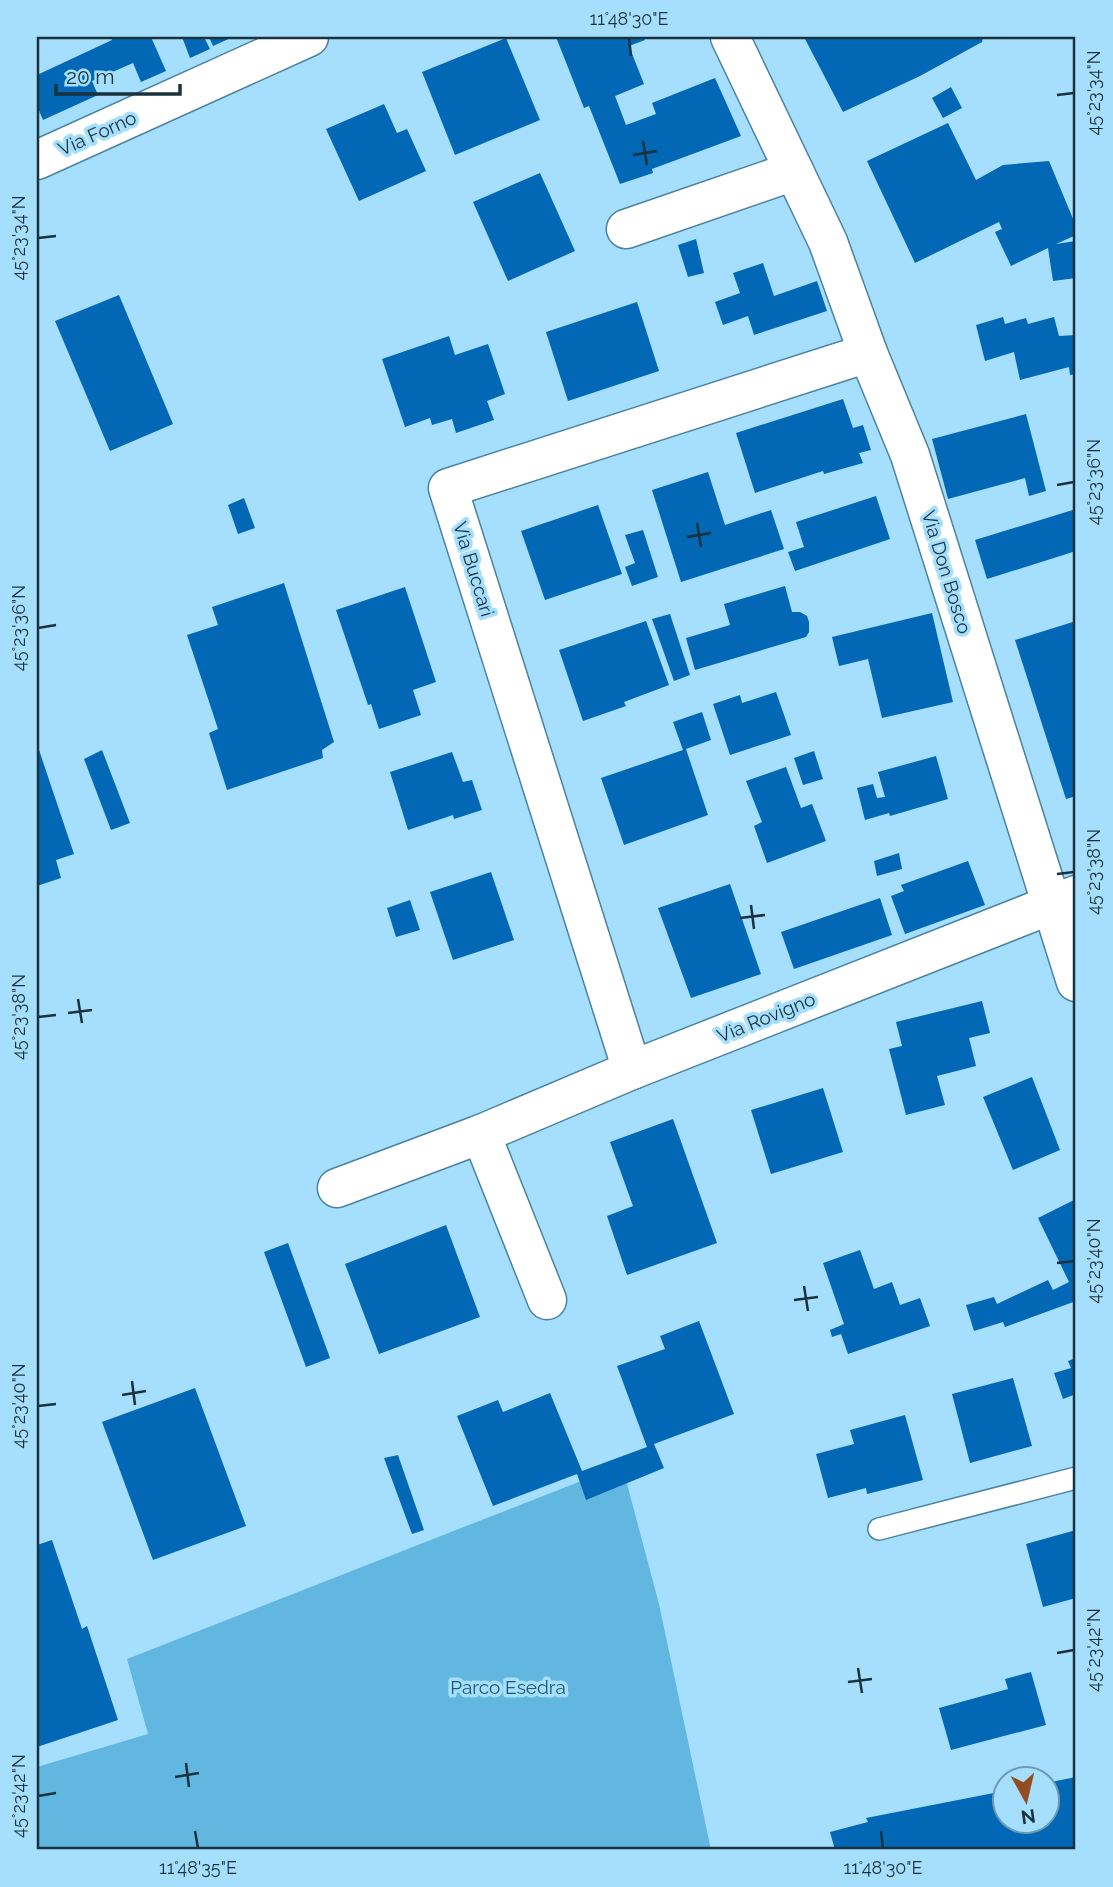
<svg xmlns="http://www.w3.org/2000/svg" width="1113" height="1887" viewBox="0 0 1113 1887" font-family="Raleway,sans-serif">
<rect width="100%" height="100%" fill="#a5dffd"/>
<!-- green -->
<polygon fill="#61b7e0" points="622,1465 659,1604 711,1850 37,1850 37,1767 148,1734 127,1659"/>
<!-- building -->
<g fill="#0267b4">
<polygon points="111,37 151,37 166,71 141,82 133,63 92,81 98,95 43,120 37,106 37,75 112,40"/>
<polygon points="182,37 204,37 210,49 190,58"/>
<polygon points="209,37 233,37 213,46"/>
<polygon points="556,37 643,37 645,40 629,46 644,84 615,96 626,125 656,114 652,103 715,78 741,136 652,169 653,173 620,184 589,106 584,108"/>
<polygon points="804,37 983,37 982,42 920,76 843,112"/>
<polygon points="506,38 540,120 455,155 422,72"/>
<polygon points="951,87 962,108 943,118 932,98"/>
<polygon points="384,104 397,133 407,129 426,171 359,201 326,129"/>
<polygon points="948,123 976,180 1003,165 1049,161 1076,226 1076,235 1056,244 1076,241 1076,278 1053,281 1048,248 1011,266 995,232 1002,229 999,222 915,263 867,161"/>
<polygon points="540,173 575,251 508,281 473,202"/>
<polygon points="696,239 704,273 688,277 678,245"/>
<polygon points="763,263 774,296 817,281 827,311 754,335 748,316 723,325 715,302 740,293 733,273"/>
<polygon points="119,295 173,424 110,451 55,321"/>
<polygon points="637,302 659,371 568,401 546,332"/>
<polygon points="1003,317 1005,324 1026,318 1028,324 1054,317 1059,336 1076,335 1076,374 1070,375 1069,367 1020,380 1014,352 985,361 976,325"/>
<polygon points="449,336 455,355 488,344 505,394 487,401 494,420 456,433 452,419 432,425 430,418 405,427 382,359"/>
<polygon points="843,399 853,428 863,425 871,450 859,453 863,463 824,474 823,471 755,493 736,433"/>
<polygon points="1026,414 1046,491 1029,496 1025,478 948,499 932,439"/>
<polygon points="708,472 725,525 771,510 784,549 681,582 652,490"/>
<polygon points="876,496 890,539 795,571 788,552 804,547 796,522"/>
<polygon points="244,498 255,528 238,534 228,505"/>
<polygon points="598,505 622,574 545,600 521,531"/>
<polygon points="1076,509 1076,551 987,579 975,540"/>
<polygon points="643,530 658,577 632,586 625,567 635,563 625,535"/>
<polygon points="284,583 334,742 322,750 323,758 227,790 209,733 218,729 187,635 218,625 212,607"/>
<polygon points="785,586 792,612 800,612 807,616 809,622 809,632 806,637 695,670 686,638 730,625 724,604"/>
<polygon points="405,587 436,682 413,690 421,715 379,729 371,704 368,705 336,610"/>
<polygon points="932,613 953,702 882,718 868,659 839,666 832,637"/>
<polygon points="670,614 690,675 674,681 652,619"/>
<polygon points="646,621 669,685 624,702 626,706 583,721 559,650"/>
<polygon points="1076,621 1076,796 1066,799 1015,640"/>
<polygon points="776,692 791,735 730,755 713,704 740,695 742,703"/>
<polygon points="702,712 711,740 686,749 708,815 624,845 601,778 683,750 673,722"/>
<polygon points="37,744 74,854 56,860 61,878 37,886"/>
<polygon points="102,750 130,823 111,830 84,759"/>
<polygon points="814,751 823,779 803,785 794,758"/>
<polygon points="452,752 463,782 472,780 482,810 454,819 453,815 408,830 390,772"/>
<polygon points="936,756 948,799 890,816 889,813 865,820 857,788 873,784 877,798 885,797 878,772"/>
<polygon points="786,767 801,808 812,804 826,841 767,863 754,826 762,822 746,781"/>
<polygon points="899,853 902,869 877,876 874,861"/>
<polygon points="968,861 985,905 905,934 891,896 904,891 901,885"/>
<polygon points="491,872 514,940 453,960 430,892"/>
<polygon points="730,884 761,974 691,998 658,908"/>
<polygon points="880,898 892,935 794,969 781,932"/>
<polygon points="410,900 420,930 396,937 387,908"/>
<polygon points="982,1001 990,1033 969,1038 976,1066 937,1076 945,1105 906,1115 889,1049 902,1046 896,1022"/>
<polygon points="1032,1077 1060,1150 1013,1170 983,1097"/>
<polygon points="823,1088 843,1152 771,1174 751,1110"/>
<polygon points="673,1119 717,1243 627,1275 607,1216 633,1206 610,1142"/>
<polygon points="1076,1199 1076,1301 1005,1327 1003,1322 974,1331 966,1305 994,1297 997,1304 1048,1280 1053,1290 1069,1282 1038,1218"/>
<polygon points="446,1225 480,1317 379,1354 345,1264"/>
<polygon points="288,1243 330,1358 306,1367 264,1252"/>
<polygon points="860,1250 874,1289 892,1282 900,1305 920,1298 930,1326 848,1354 841,1334 832,1337 830,1330 844,1324 823,1263"/>
<polygon points="699,1321 734,1414 654,1444 664,1468 586,1500 577,1474 493,1506 457,1416 498,1400 503,1412 550,1393 582,1471 647,1447 617,1366 665,1349 660,1336"/>
<polygon points="1076,1358 1076,1394 1063,1399 1054,1373 1071,1368 1068,1361"/>
<polygon points="1013,1378 1032,1446 970,1463 952,1394"/>
<polygon points="195,1388 246,1526 153,1560 102,1422"/>
<polygon points="905,1415 923,1480 867,1494 866,1488 828,1498 816,1454 854,1444 850,1430"/>
<polygon points="398,1455 424,1530 412,1534 384,1458"/>
<polygon points="1076,1530 1076,1598 1043,1607 1026,1544"/>
<polygon points="52,1540 82,1629 87,1626 118,1720 37,1747 37,1545"/>
<polygon points="1031,1672 1046,1725 951,1750 939,1708 1008,1689 1005,1679"/>
<polygon points="1076,1777 1076,1850 835,1850 830,1832 868,1822 866,1818 1004,1791 1004,1821 1046,1821 1046,1783"/>
</g>
<g fill="none" stroke-linecap="round" stroke-linejoin="round">
<defs>
<polyline id="lane" points="879,1529 1076,1478"/>
<g id="street">
<polyline points="37,160 309,37"/>
<polyline points="626,229 794,171"/>
<polyline points="632,1070 448,488 868,353"/>
<polyline points="481,1134 547,1300"/>
<polyline points="337,1188 481,1134 632,1070 1076,895"/>
</g>
<polyline id="secondary" points="730,37 828,242 868,353 910,455 1076,982"/>
</defs>
<!-- lane casing -->
<use href="#lane" stroke="#4b839e" stroke-width="24"/>
<!-- street casing -->
<use href="#street" stroke="#4b839e" stroke-width="41"/>
<!-- secondary casing -->
<use href="#secondary" stroke="#4b839e" stroke-width="41"/>
<!-- lane -->
<use href="#lane" stroke="#fff" stroke-width="21"/>
<!-- street -->
<use href="#street" stroke="#fff" stroke-width="38"/>
<!-- secondary -->
<use href="#secondary" stroke="#fff" stroke-width="38"/>
</g>
<!-- ticks -->
<path fill="none" stroke="#1a323d" stroke-width="2.5" d="M629 38 631 56M1057 95 1074 93M643 141 647 165M633 155 657 151M38 238 56 236M1057 485 1074 482M697 523 701 547M687 537 711 533M38 628 56 625M1057 874 1074 872M751 905 754 929M740 918 765 915M78 999 82 1023M68 1013 92 1010M38 1017 56 1015M1057 1263 1074 1261M804 1286 808 1311M794 1300 818 1297M132 1381 135 1405M122 1395 146 1391M38 1406 56 1404M1057 1653 1074 1650M858 1668 862 1693M848 1682 872 1679M186 1763 189 1787M175 1777 199 1773M38 1796 56 1793M195 1831 198 1848M881 1831 883 1848"/>
<g text-anchor="middle" dominant-baseline="central" stroke-width="7" stroke-linejoin="round" paint-order="stroke">
<!-- street labels -->
<g font-size="19" fill="#1a323d" stroke="#a5dffd">
<text transform="translate(97 133) rotate(-24)">Via Forno</text>
<text transform="translate(474 569) rotate(73)">Via Buccari</text>
<text transform="translate(947 572) rotate(73)">Via Don Bosco</text>
<text transform="translate(766 1017) rotate(-22)">Via Rovigno</text>
</g>
<!-- park labels -->
<g font-size="19" fill="#215870" stroke="#a5dffd">
<text x="508" y="1687">Parco Esedra</text>
</g>
</g>
<!-- border -->
<rect width="1113" height="1887" fill="none" stroke="#a5dffd" stroke-width="77"/>
<!-- north arrow -->
<g transform="translate(1026 1800) rotate(172)"><circle r="33" fill="#a5dffd" stroke="#6d9ab0" stroke-width="2"/>
<path d="M0-5L12 26L0 18L-12 26Z" fill="#924d21"/>
<text y="-10" font-size="19" font-weight="bold" text-anchor="middle" fill="#1a323d">N</text>
</g>
<!-- scale -->
<path d="M56 84v10h124v-10" fill="none" stroke="#1a323d" stroke-width="3.5"/>
<text x="66" y="84" font-size="21" fill="#1a323d" stroke="#a5dffd" stroke-width="5" paint-order="stroke">20 m</text>
<rect x="38" y="38" width="1036" height="1810" fill="none" stroke="#1a323d" stroke-width="2.5"/>
<g font-size="18" text-anchor="middle" fill="#1a323d">
<text x="629" y="25">11°48'30"E</text>
<text transform="translate(1094 93) rotate(-90)" y="6">45°23'34"N</text>
<text transform="translate(19 238) rotate(-90)" y="6">45°23'34"N</text>
<text transform="translate(1094 482) rotate(-90)" y="6">45°23'36"N</text>
<text transform="translate(19 628) rotate(-90)" y="6">45°23'36"N</text>
<text transform="translate(1094 872) rotate(-90)" y="6">45°23'38"N</text>
<text transform="translate(19 1017) rotate(-90)" y="6">45°23'38"N</text>
<text transform="translate(1094 1261) rotate(-90)" y="6">45°23'40"N</text>
<text transform="translate(19 1406) rotate(-90)" y="6">45°23'40"N</text>
<text transform="translate(1094 1650) rotate(-90)" y="6">45°23'42"N</text>
<text transform="translate(19 1796) rotate(-90)" y="6">45°23'42"N</text>
<text x="198" y="1874">11°48'35"E</text>
<text x="883" y="1874">11°48'30"E</text>
</g>
</svg>
